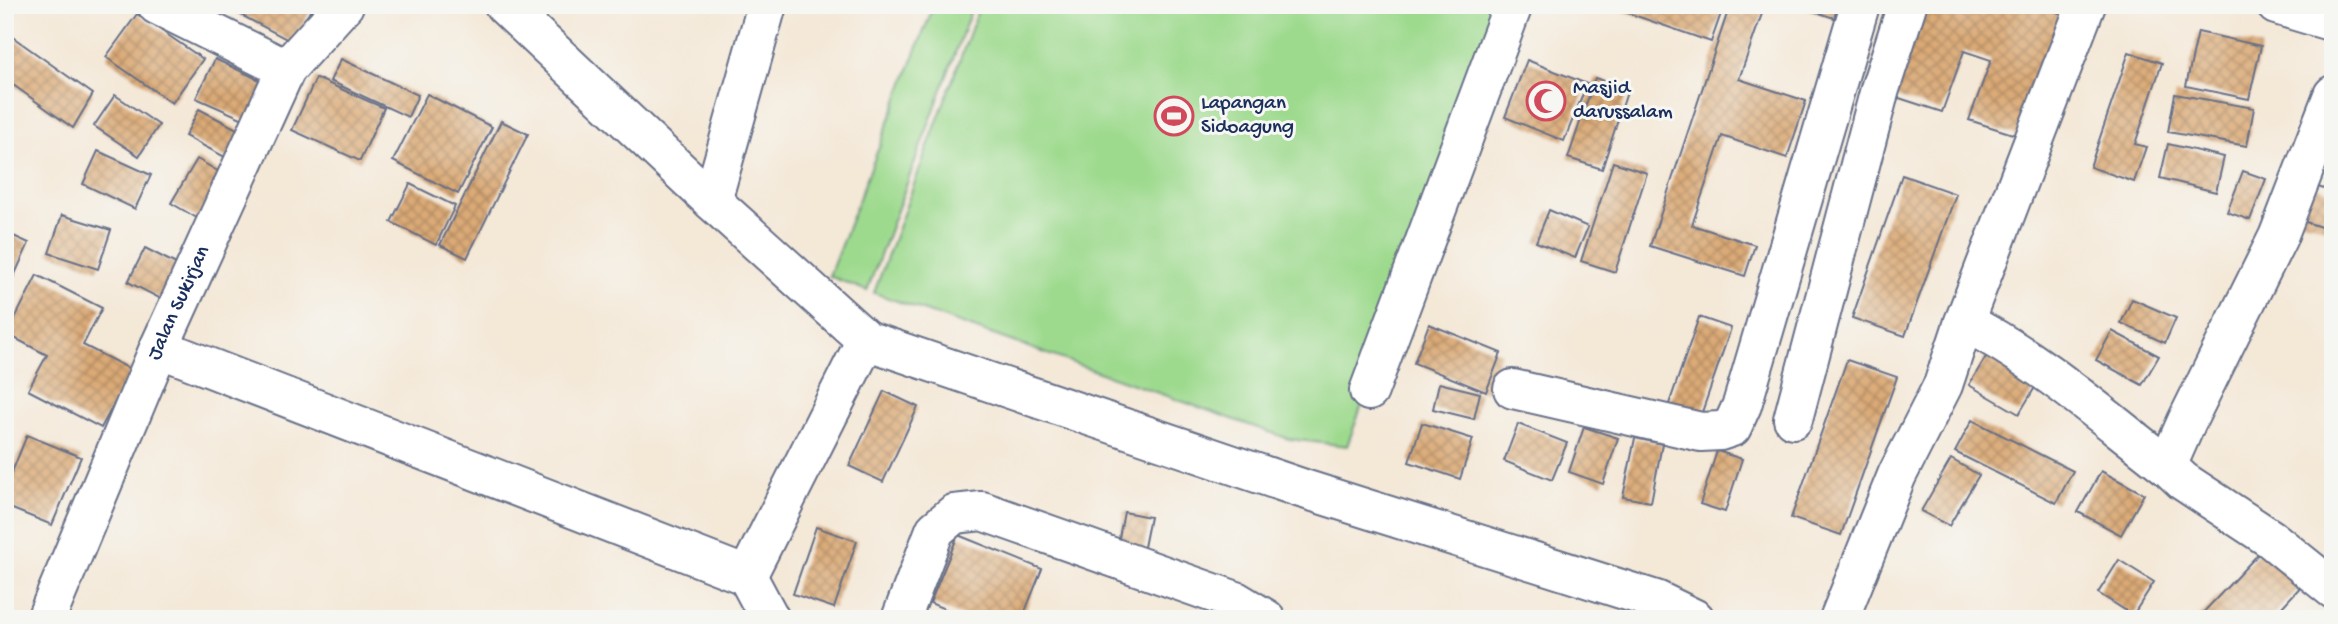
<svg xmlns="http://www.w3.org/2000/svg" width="2338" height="624" viewBox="0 0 2338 624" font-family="'Gochi Hand',sans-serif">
<defs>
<pattern id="building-cross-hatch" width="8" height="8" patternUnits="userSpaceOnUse" patternTransform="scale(1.75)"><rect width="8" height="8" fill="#dbaa76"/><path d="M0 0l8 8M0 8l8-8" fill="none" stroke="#b18b64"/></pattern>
</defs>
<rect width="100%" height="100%" fill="#f6f6f2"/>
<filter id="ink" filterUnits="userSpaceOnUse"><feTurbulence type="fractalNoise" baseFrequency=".0143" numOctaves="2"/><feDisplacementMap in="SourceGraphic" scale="14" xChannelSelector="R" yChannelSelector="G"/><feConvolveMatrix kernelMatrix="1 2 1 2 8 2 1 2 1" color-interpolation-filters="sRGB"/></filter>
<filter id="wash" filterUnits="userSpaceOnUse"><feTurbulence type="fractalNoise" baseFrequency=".00686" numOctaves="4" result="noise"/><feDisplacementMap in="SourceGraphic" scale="28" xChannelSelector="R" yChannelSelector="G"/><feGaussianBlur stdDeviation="1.57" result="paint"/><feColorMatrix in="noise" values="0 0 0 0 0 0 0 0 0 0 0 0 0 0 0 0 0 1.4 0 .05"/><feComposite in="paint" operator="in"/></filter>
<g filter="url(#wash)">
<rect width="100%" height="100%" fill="#f4e8d7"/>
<!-- green -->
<g fill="#9eda8e" stroke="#5c8476" stroke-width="2">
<polygon points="934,5 973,5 867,291 829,276"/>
<polygon points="980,5 1508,5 1347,446 1289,439 874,293"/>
</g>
<g id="blocks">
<!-- building -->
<g fill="url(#building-cross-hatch)">
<polygon points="222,5 313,5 294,43"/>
<polygon points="1605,5 1724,5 1711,42"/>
<polygon points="1730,5 1765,5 1739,79 1806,101 1787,158 1722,136 1692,225 1755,245 1745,276 1650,246"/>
<polygon points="1795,5 1838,5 1834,18"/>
<polygon points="1918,5 2038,5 2065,15 2022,137 1969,120 1991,60 1964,51 1942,112 1887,94"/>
<polygon points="137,14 203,59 172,103 106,57"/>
<polygon points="2198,32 2261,46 2249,99 2186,86"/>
<polygon points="7,33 93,94 73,128 5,79 5,36"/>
<polygon points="2129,52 2162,63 2135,144 2146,147 2134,182 2090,167"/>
<polygon points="215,59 268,84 250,122 196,98"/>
<polygon points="341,59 418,95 408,117 330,81"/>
<polygon points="1527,60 1587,84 1564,141 1505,117"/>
<polygon points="316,78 384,108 360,161 292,130"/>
<polygon points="1595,78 1628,89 1602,169 1568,158"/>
<polygon points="427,94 492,127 458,194 393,161"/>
<polygon points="2175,94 2254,108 2247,146 2168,132"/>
<polygon points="115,95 159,125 139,156 94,126"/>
<polygon points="199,109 252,137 238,164 185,136"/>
<polygon points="501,121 528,134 467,258 440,245"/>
<polygon points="2168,144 2224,157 2216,192 2160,178"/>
<polygon points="98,151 151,175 135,209 83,184"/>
<polygon points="197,159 228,177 202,221 171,203"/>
<polygon points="1613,162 1647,173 1615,272 1581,261"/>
<polygon points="2243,171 2266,179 2250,220 2227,212"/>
<polygon points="1902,175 1956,194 1905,336 1852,318"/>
<polygon points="410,184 455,206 436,245 391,222"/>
<polygon points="2312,185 2333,192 2333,231 2300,220"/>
<polygon points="1549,210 1588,227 1575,258 1536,242"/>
<polygon points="62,215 111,230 98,269 49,253"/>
<polygon points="7,233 29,243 5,296 5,236"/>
<polygon points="145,248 182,267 165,301 128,282"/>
<polygon points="37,275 102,308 83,345 132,370 101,428 28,390 47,355 7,334"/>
<polygon points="2132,299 2176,318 2165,343 2121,323"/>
<polygon points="1699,317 1731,328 1700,418 1668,407"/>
<polygon points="1429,324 1501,353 1486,392 1414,363"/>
<polygon points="2112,331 2159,356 2142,385 2096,360"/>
<polygon points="1993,345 2043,374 2019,414 1969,385"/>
<polygon points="1847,360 1897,377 1841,535 1791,518"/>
<polygon points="1439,383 1480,393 1474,419 1433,409"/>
<polygon points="884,391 918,407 883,482 849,466"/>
<polygon points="1972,420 2073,471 2056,503 1955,452"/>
<polygon points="1422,423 1473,439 1460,479 1409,462"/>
<polygon points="1518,424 1567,443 1552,480 1504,461"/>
<polygon points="1584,427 1618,438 1603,484 1569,472"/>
<polygon points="27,435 81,457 52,525 5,506 5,489"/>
<polygon points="1635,438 1662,444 1651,502 1623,497"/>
<polygon points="1717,451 1742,459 1725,512 1700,504"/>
<polygon points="1951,459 1979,475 1949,526 1921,511"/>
<polygon points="2101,471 2144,494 2121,535 2078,512"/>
<polygon points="1124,512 1150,517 1142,557 1116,553"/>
<polygon points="816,527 857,541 834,608 793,594"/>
<polygon points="958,535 1042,569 1022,619 969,619 930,603"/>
<polygon points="2265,547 2304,583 2271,619 2197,619"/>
<polygon points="2119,560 2154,582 2133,615 2098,593"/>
</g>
</g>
</g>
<g filter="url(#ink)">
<use href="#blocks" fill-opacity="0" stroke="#677088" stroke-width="2"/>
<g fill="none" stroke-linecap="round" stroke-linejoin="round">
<defs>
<g id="minor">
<polyline points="157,5 286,69"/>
<polyline points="504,5 712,201 866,340 1304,489 1656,600 1695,619"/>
<polyline points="2333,95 2278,237 2187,421 2167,466 2183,481 2271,539 2333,589"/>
<polyline points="712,201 767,5"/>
<path d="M1964 322C2039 359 2102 416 2167 466"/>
<polyline points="159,348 747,576 770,619"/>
<polyline points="1513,389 1701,432 1720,431 1732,427 1742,405 1860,5"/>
<polyline points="1369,391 1513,5"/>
<polyline points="1793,419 1880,89 1907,5"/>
<polyline points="747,576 866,340"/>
<path id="s1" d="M46 619 159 348 286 69 344 5"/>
<polyline points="901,619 935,530 954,514 982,511 1236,601 1266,619"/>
<polyline points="1839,619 1897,475 1943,385 1964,322 2086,5"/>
</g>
<polyline id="major" points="2276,5 2333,22"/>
</defs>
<!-- minor casing -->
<use href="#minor" stroke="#677088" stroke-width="42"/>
<!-- major casing -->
<use href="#major" stroke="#677088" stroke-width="42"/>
<!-- minor -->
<use href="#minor" stroke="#fff" stroke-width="38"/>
<!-- major -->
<use href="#major" stroke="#fff" stroke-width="38"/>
</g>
</g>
<!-- icons -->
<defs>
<symbol id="mosque-ring" viewBox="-11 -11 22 22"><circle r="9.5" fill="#f6f6f2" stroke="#d1495b" stroke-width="1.5"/><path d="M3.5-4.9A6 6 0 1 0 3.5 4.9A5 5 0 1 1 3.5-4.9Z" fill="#d1495b"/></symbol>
<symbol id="stadium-ring" viewBox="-11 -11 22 22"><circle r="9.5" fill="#f6f6f2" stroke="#d1495b" stroke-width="1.5"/><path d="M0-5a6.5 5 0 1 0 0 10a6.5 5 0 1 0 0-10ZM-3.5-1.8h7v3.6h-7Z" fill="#d1495b"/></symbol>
</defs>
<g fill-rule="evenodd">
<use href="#mosque-ring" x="1524" y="79" width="44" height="44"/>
<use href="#stadium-ring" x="1152" y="94" width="44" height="44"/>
</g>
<g text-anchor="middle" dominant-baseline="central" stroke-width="6" stroke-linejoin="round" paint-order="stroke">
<!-- poi labels -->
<g font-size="21" fill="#1b2f5e" stroke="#f6f6f2" text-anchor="start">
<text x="1573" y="89">Masjid<tspan x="1573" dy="24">darussalam</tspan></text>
<text x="1201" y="104">Lapangan<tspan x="1201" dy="24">Sidoagung</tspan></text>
</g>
<!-- street labels -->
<g font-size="21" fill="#1b2f5e" stroke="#f6f6f2">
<text stroke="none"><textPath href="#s1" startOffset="343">Jalan Sukirjan</textPath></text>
</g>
</g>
<!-- margin -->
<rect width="2338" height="624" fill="none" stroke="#f6f6f2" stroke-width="28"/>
</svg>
